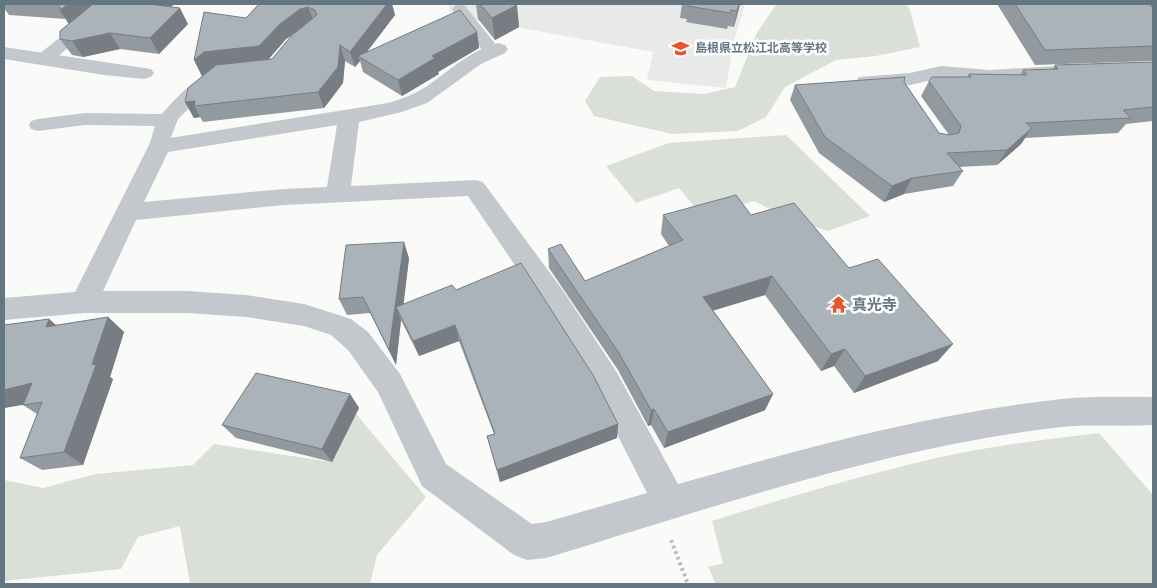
<svg xmlns="http://www.w3.org/2000/svg" width="1157" height="588" viewBox="0 0 1157 588" font-family="'Source Sans 3','Noto Sans JP',sans-serif">
<rect width="100%" height="100%" fill="#fafaf8"/>
<!-- built -->
<polygon fill="#e8e9e9" points="449,4 745,4 733,44 726,88 647,80 653,52 455,16 449,11"/>
<!-- green -->
<g fill="#dadfd7">
<polygon points="780,4 906,4 910,10 920,47 876,56 836,60 785,87 766,117 738,131 672,134 594,116 585,101 600,77 632,76 654,91 704,94 735,87 757,33 775,6"/>
<polygon points="786,135 870,216 828,231 784,217 754,201 702,216 679,188 636,203 606,166 669,143"/>
<polygon points="356,414 426,497 377,555 370,584 190,584 180,526 138,537 121,569 4,581 4,480 43,488 96,474 193,465 214,444 325,461"/>
<path d="M1099 433 1153 495V584H716L708 567 723 563 712 521C782 499 852 478 923 461 981 447 1040 440 1099 433Z"/>
</g>
<g fill="none" stroke-linecap="round" stroke-linejoin="round">
<!-- path -->
<polyline stroke="#bbbfc2" stroke-width="4" stroke-dasharray="3 3" stroke-linecap="butt" points="671,540 688,584"/>
<!-- service -->
<g fill="#c3c8cc" fill-rule="evenodd">
<polygon points="460,4 465,6 498,47 500,51 498,55 486,55 452,9 455,6"/>
<polygon points="89,17 95,19 97,22 95,25 50,63 38,63 36,59 38,55 83,19"/>
<path d="M209 75 215 76 218 80 178 119 166 150 159 152 152 150 149 146 155 126 85 125 38 131 31 129 29 125 31 121 38 119 85 113 162 114C172 102 194 78 209 75Z"/>
</g>
<!-- minor -->
<g fill="#c3c8cc" fill-rule="evenodd">
<path d="M498 43 505 45 508 49 505 53 481 64 427 103 402 112 359 122 351 186 475 180 483 182 564 292 616 371 678 484C804 448 932 413 1062 399 1092 396 1123 397 1153 397V425C1123 427 1092 424 1062 427 886 447 715 507 546 558L527 560 514 555 422 486 378 392 348 350 331 335 304 326 246 317 187 313H84L4 320V298L75 292 151 141 388 103C401 99 413 95 424 88 449 72 468 51 498 43ZM337 125 327 187 284 189 144 202 168 152ZM468 196 544 308 594 389 647 493 546 522 532 524 446 464 400 374 368 332 351 319 304 304 246 295 187 291H103L136 220 284 205Z"/>
<polygon points="4,47 151,69 154,73 151,77 144,79 104,75 4,59"/>
<polygon points="941,66 990,70 1057,66 1064,68 1067,72 1064,76 1057,78 990,82 941,78 910,85 866,87 859,85 856,81 859,77 910,73"/>
</g>
</g>
<!-- wall -->
<g fill="#929a9f" fill-rule="evenodd">
<polygon points="4,4 174,4 171,7 188,24 159,54 120,49 83,57 72,55 60,39 69,24 66,19 9,15 4,8"/>
<path d="M259 4H392L395 15 367 52 477 32 479 48 438 72 439 74 402 96 363 72 360 61 355 67 345 61 343 83 324 108 203 122 200 117 194 118 185 102 202 76 194 60 246 18ZM296 32 272 59H269L286 39Z"/>
<polygon points="476,4 516,4 519,27 495,40 478,19"/>
<polygon points="682,4 740,4 734,27 728,26 727,29 686,22 687,19 680,18"/>
<polygon points="997,4 1153,4 1153,61 1035,65"/>
<polygon points="1153,62 1153,121 1126,124 1118,133 1025,138 1021,144 997,165 959,167 963,171 953,186 904,194 884,202 819,153 790,100 795,85 904,82 939,133 949,135 921,96 929,81 967,77 969,74 1020,75 1023,70 1052,70 1055,65"/>
<polygon points="663,215 751,215 849,268 938,361 854,393 834,366 821,371 765,295 713,310 773,394 765,410 664,448 651,425 648,426 618,370 549,268 548,249 585,281 669,246 661,234"/>
<polygon points="409,258 403,304 456,290 618,424 617,438 500,482 487,436 494,434 459,341 419,356 401,320 396,365 370,313 347,315 339,299"/>
<polygon points="108,317 124,332 110,377 113,379 83,465 42,470 20,458 37,414 23,405 24,404 4,408 4,325 49,319 56,325"/>
<polygon points="350,394 359,408 332,462 236,438 222,425"/>
</g>
<!-- shaded-wall -->
<g fill="#777d82">
<polygon points="68,4 92,4 96,10 70,26 60,10"/>
<polygon points="149,4 174,4 157,20"/>
<polygon points="387,4 392,4 395,15 362,58 358,56 360,61 355,67 350,52"/>
<polygon points="739,4 740,4 734,27 737,11"/>
<polygon points="517,5 519,27 495,40 492,18"/>
<polygon points="308,7 314,22 305,25 286,39 266,62 202,76 194,60 204,52 300,9"/>
<polygon points="180,8 188,24 159,54 150,38"/>
<polygon points="477,32 479,48 438,72 439,74 402,96 398,80 432,56"/>
<polygon points="110,33 120,49 83,57 72,41"/>
<polygon points="340,45 345,61 343,83 324,108 318,92"/>
<polygon points="195,101 194,106 200,117 194,118 185,102"/>
<polygon points="1032,128 1021,144 997,165 1007,150"/>
<polygon points="912,178 904,194 884,202 892,186"/>
<polygon points="404,242 409,258 402,318 396,307 401,320 396,365 389,350"/>
<polygon points="772,276 765,295 699,315 703,297"/>
<polygon points="108,317 124,332 110,377 113,379 83,465 64,452"/>
<polygon points="49,319 66,334 46,327"/>
<polygon points="455,325 459,341 419,356 413,341"/>
<polygon points="953,344 938,361 854,393 865,376"/>
<polygon points="845,349 834,366 821,371 831,354"/>
<polygon points="32,383 52,397 22,405 4,408 4,390"/>
<polygon points="350,394 359,408 332,462 322,449"/>
<polygon points="773,394 765,410 664,448 668,432"/>
<polygon points="654,409 651,425 648,426 651,410"/>
<polygon points="618,424 617,438 500,482 497,470"/>
</g>
<!-- building -->
<g fill="#aab3b9" stroke="#777d82">
<polygon points="59,4 68,4 60,10"/>
<polygon points="93,4 149,4 180,8 150,38 110,33 72,41 60,39 60,31"/>
<polygon points="259,4 387,4 350,52 340,45 338,67 318,92 194,106 195,101 185,102 188,88 216,65 272,59 291,36 317,15 315,10 308,7 300,9 280,24 259,46 204,52 194,60 204,12 246,18"/>
<polygon points="480,4 516,4 517,5 492,18"/>
<polygon points="690,4 739,4 737,11 731,10 730,13 688,6"/>
<polygon points="1015,4 1149,4 1153,8 1153,46 1045,50"/>
<polygon points="460,10 477,32 432,56 435,58 398,80 358,56"/>
<polygon points="1153,62 1153,107 1123,110 1131,118 1026,123 1032,128 1007,150 947,153 963,171 912,178 892,186 825,137 795,85 905,77 904,82 939,133 949,135 959,133 961,126 929,81 932,77 971,77 969,74 1027,75 1023,70 1058,69 1055,65"/>
<polygon points="736,195 751,215 794,203 849,268 878,259 953,344 865,376 845,349 831,354 772,276 703,297 773,394 668,432 654,409 651,410 619,353 548,249 561,244 585,281 683,240 663,215"/>
<polygon points="404,242 389,350 363,297 339,299 346,245"/>
<polygon points="521,263 593,375 618,424 497,470 487,436 495,434 455,325 413,341 396,307 452,285 456,290"/>
<polygon points="108,317 92,364 96,365 64,452 20,458 42,402 23,405 32,383 4,390 4,325 49,319 46,327"/>
<polygon points="256,373 350,394 322,449 222,425"/>
</g>
<!-- icons -->
<defs>
<symbol id="school-bare" viewBox="-9 -9 18 18"><path d="M0-5L7-2L0 1L-7-2ZM-4 1L0 2.5L4 1V4Q0 6-4 4Z" fill="#e4572e" stroke="#fff" stroke-width="2.5" paint-order="stroke"/></symbol>
<symbol id="temple-bare" viewBox="-9 -9 18 18"><path d="M0-6L5-2H3V0L6.5 2.5H4V6H1.5V3h-3V6H-4V2.5H-6.5L-3 0V-2H-5Z" fill="#e4572e" stroke="#fff" stroke-width="2.5" paint-order="stroke"/></symbol>
</defs>
<g fill-rule="evenodd">
<use href="#school-bare" x="668" y="36" width="25" height="25"/>
<use href="#temple-bare" x="826" y="292" width="25" height="25"/>
</g>
<g text-anchor="middle" dominant-baseline="central" stroke-width="5" stroke-linejoin="round" paint-order="stroke">
<!-- far-poi labels -->
<g font-size="12" font-weight="bold" fill="#657683" stroke="#fff" text-anchor="start">
<text x="695" y="48">島根県立松江北高等学校</text>
</g>
<!-- poi labels -->
<g font-size="15" font-weight="bold" fill="#657683" stroke="#fff" text-anchor="start">
<text x="852" y="305">真光寺</text>
</g>
</g>
<!-- border -->
<rect width="1157" height="588" fill="none" stroke="#657683" stroke-width="10"/>
</svg>
